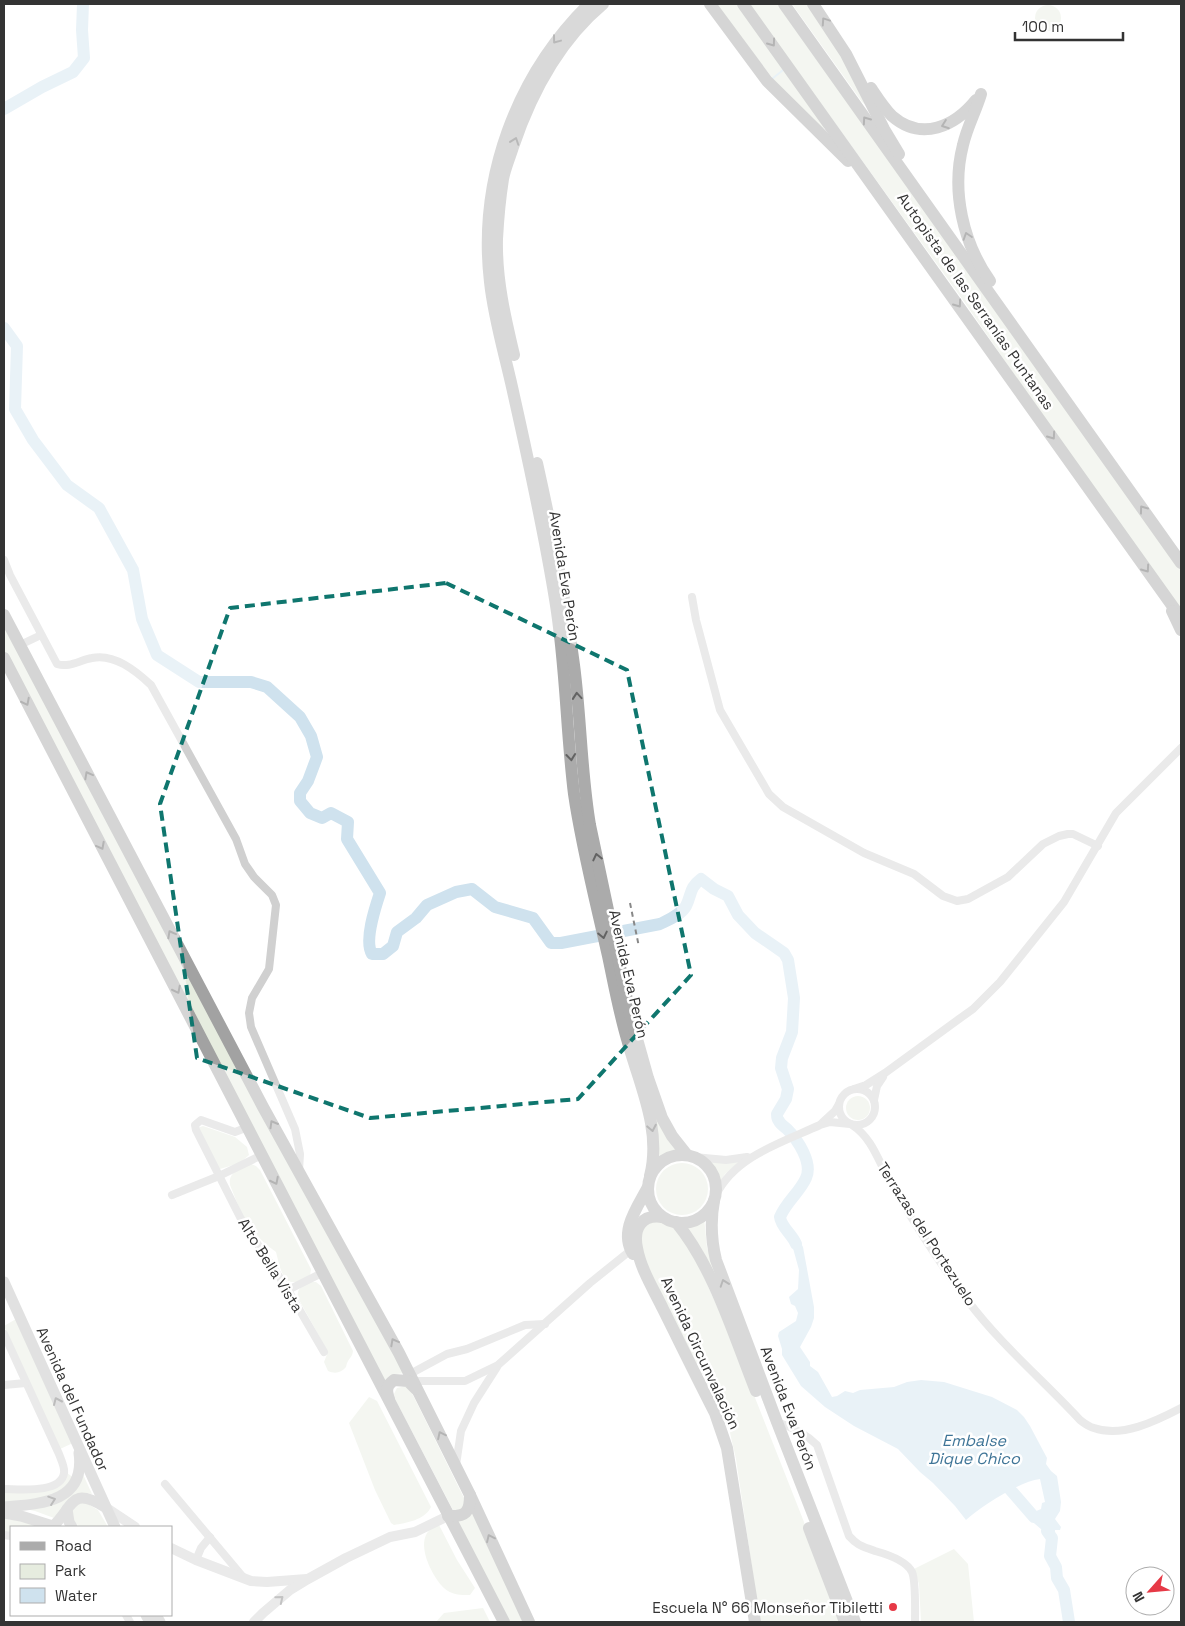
<svg xmlns="http://www.w3.org/2000/svg" width="1185" height="1626" viewBox="0 0 1185 1626" font-family="'Space Grotesk',sans-serif">
<rect width="100%" height="100%" fill="#fff"/>
<!-- green -->
<g fill="#e6ecdf">
<polygon points="716,4 737,4 827,128 822,128 790,99 770,75"/>
<polygon points="749,4 777,4 1181,570 1181,610 1027,393 965,303"/>
<polygon points="792,4 810,4 830,32 870,109 862,102"/>
<circle cx="1048" cy="18" r="13"/>
<polygon points="4,622 406,1373 396,1374 383,1384 4,651"/>
<polygon points="613,955 677,1150 667,1153 660,1158"/>
<circle cx="858" cy="1108" r="12"/>
<polygon points="203,1126 235,1137 247,1147 249,1155 240,1163 220,1169 218,1168 199,1129 200,1127"/>
<polygon points="701,1159 740,1161 725,1174 719,1183 714,1172"/>
<circle cx="682" cy="1189" r="26"/>
<path d="M251 1164 256 1166 260 1170 311 1269 310 1276 298 1282H289C280 1274 279 1263 276 1252 248 1232 242 1215 230 1185 228 1171 241 1169 251 1164Z"/>
<polygon points="702,1217 704,1217 707,1248 832,1577 712,1272 685,1225"/>
<polygon points="647,1220 664,1220 677,1231 690,1246 733,1342 804,1522 807,1536 843,1622 760,1622 736,1459 728,1424 722,1412 644,1262 639,1241"/>
<path d="M310 1282H316L321 1286 353 1351C352 1359 348 1357 346 1367 341 1373 335 1374 328 1371L324 1362 328 1352 298 1298C296 1288 303 1286 310 1282Z"/>
<polygon points="16,1319 73,1443 60,1449 4,1326"/>
<polygon points="406,1386 410,1389 464,1498 465,1509 454,1512 395,1399 394,1394 397,1388"/>
<path d="M369 1397 377 1401 431 1507C425 1520 406 1523 394 1525L391 1523 375 1490 349 1423Z"/>
<polygon points="81,1470 92,1494 84,1493 54,1518 35,1511 21,1508 51,1504"/>
<path d="M67 1473 74 1478 53 1497 4 1502V1492C19 1492 50 1495 62 1484 64 1481 65 1477 67 1473Z"/>
<polygon points="83,1501 98,1510 108,1527 80,1527 72,1520 71,1507"/>
<polygon points="473,1510 525,1622 508,1622 455,1521"/>
<polygon points="4,1519 24,1521 43,1527 11,1527 11,1532 4,1532"/>
<path d="M439 1525 457 1560 475 1588 470 1595C461 1595 451 1595 444 1588 430 1574 410 1533 439 1525Z"/>
<polygon points="954,1549 968,1564 974,1622 921,1622 919,1584 914,1569"/>
<polygon points="483,1608 490,1622 436,1622 444,1613"/>
</g>
<!-- water -->
<path fill="#cfe2ee" d="M788 1230 797 1236 803 1247 814 1307V1318L811 1327 800 1347 810 1362V1366L818 1372 832 1397 837 1396 845 1391 853 1393 860 1390 894 1387 907 1382 921 1380 944 1382 992 1397 1017 1410 1024 1417 1030 1426 1047 1458 1046 1464 1051 1471 1057 1476 1061 1502 1060 1511 1055 1519 1061 1527 1060 1530H1055V1540L1052 1545C1049 1532 1039 1529 1031 1520 1027 1515 1025 1510 1022 1505L1034 1512 1041 1509 1042 1503 1045 1502 1040 1479C1018 1482 982 1506 966 1520L955 1506 933 1483 920 1472 898 1449 854 1426 825 1407 801 1386 782 1355V1349L778 1336 779 1332 796 1321 798 1313 795 1306 791 1304 789 1297 798 1289 799 1270Z"/>
<g fill="none" stroke-linecap="round" stroke-linejoin="round">
<!-- stream -->
<polyline stroke="#cfe2ee" stroke-width="2" points="772,79 783,70"/>
<!-- river -->
<g stroke="#cfe2ee" stroke-width="12">
<polyline points="4,109 42,87 73,72 84,58 82,30 83,4"/>
<path d="M4 328 17 346 15 409 33 440 67 485 99 508 133 570 142 619 157 655 199 682H251L267 687 300 717 311 736 317 757 308 781 300 793V801L310 813 322 818 331 813 348 822 347 839 380 893C375 908 364 941 372 954H383L393 946 397 932 416 918 427 905 456 892 472 889 495 907 533 918 551 943H561L660 924C668 920 681 915 686 906 692 894 689 888 701 879L714 889 728 896 738 915 755 933 784 953 788 960 794 998 792 1032 782 1058 781 1068 788 1089 786 1099 777 1114C777 1116 777 1119 779 1121 780 1124 785 1127 787 1129 798 1140 813 1163 806 1178 800 1192 786 1202 780 1217 781 1227 792 1234 796 1244"/>
<polyline points="1001,1479 1034,1517"/>
<polyline points="1047,1531 1052,1538 1050,1556 1056,1567 1057,1578 1064,1590 1069,1622"/>
</g>
<!-- minor -->
<g stroke="#d0d0d0" stroke-width="8">
<path d="M4 560 10 575 57 664C69 668 80 660 92 658 114 653 136 671 151 685L236 839 245 864 254 877 272 895 276 905 269 969 252 998 249 1013 251 1027 295 1129 300 1154 299 1170"/>
<polyline points="692,597 696,620 720,710 769,794 783,807 864,853 914,874 943,896 957,901 968,899 1008,877 1043,844 1059,836 1068,834 1073,834 1098,846"/>
<polyline points="20,645 41,635"/>
<circle cx="857" cy="1107" r="18"/>
<polyline points="854,1089 866,1085 885,1073 959,1019 973,1009 1000,982 1064,902 1116,813 1181,748"/>
<polyline points="874,1100 877,1086 883,1077"/>
<polyline points="822,1123 835,1111 839,1104"/>
<path d="M852 1125C872 1138 878 1160 889 1180 913 1221 939 1263 968 1301 1001 1345 1043 1380 1080 1420 1084 1423 1089 1427 1094 1428 1122 1438 1156 1421 1181 1408"/>
<polyline points="248,1127 235,1132 201,1120 195,1125 196,1130 241,1219 288,1290 324,1352"/>
<polyline points="694,1157 726,1160 747,1157"/>
<polyline points="172,1195 219,1176 262,1155"/>
<path d="M716 1195C735 1156 783 1142 820 1125L830 1122 850 1124"/>
<polyline points="288,1290 322,1273"/>
<path d="M4 1334 59 1454C61 1460 65 1467 64 1473 61 1494 19 1489 4 1489"/>
<polyline points="410,1374 447,1354 467,1349 525,1325 545,1324"/>
<polyline points="414,1381 465,1381 498,1365 590,1283 631,1250"/>
<polyline points="4,1385 26,1383"/>
<path d="M777 1422C792 1427 806 1434 817 1445L849 1536C858 1546 862 1546 875 1551 886 1554 906 1560 912 1572 916 1581 915 1611 915 1622"/>
<polyline points="456,1465 461,1431 474,1403 497,1367"/>
<polyline points="165,1484 243,1577"/>
<polyline points="4,1535 11,1536"/>
<polyline points="196,1560 201,1548 210,1537"/>
<polyline points="126,1615 130,1622"/>
</g>
<!-- tertiary -->
<g stroke="#d0d0d0" stroke-width="10">
<polyline points="105,1507 135,1527"/>
<polyline points="171,1548 196,1560 251,1581 267,1582 307,1579"/>
<polyline points="254,1622 263,1613 290,1590 308,1579 346,1558 390,1537 415,1532 448,1516"/>
</g>
<!-- secondary -->
<g stroke="#bdbdbd" stroke-width="11">
<polyline points="4,1282 115,1527"/>
<path d="M4 1507C39 1504 86 1503 79 1453"/>
<polyline points="67,1509 69,1522 72,1527"/>
<polyline points="4,1513 21,1516 56,1527"/>
<path d="M52 1527C74 1508 69 1485 105 1507"/>
<polyline points="146,1615 150,1622"/>
<polyline points="156,1615 160,1622"/>
</g>
<!-- primary -->
<g stroke="#ababab" stroke-width="12">
<path d="M589 4C516 76 478 179 490 282 494 320 506 358 514 396 529 463 544 531 555 599 566 664 566 730 574 794 582 849 596 902 608 956 614 984 619 1012 627 1039 639 1084 662 1129 650 1176"/>
<path d="M514 355C505 317 496 279 497 239 498 220 500 198 503 179 505 168 510 157 513 147 531 94 560 40 603 4"/>
<path d="M537 463C552 530 565 597 574 665 581 718 581 772 590 825L630 1014 648 1078 662 1118 672 1136 687 1155"/>
<circle cx="682" cy="1189" r="34"/>
<path d="M714 1201C710 1222 711 1239 716 1260L777 1422 855 1622"/>
<path d="M662 1217C641 1214 633 1229 637 1248 641 1270 654 1290 663 1309 680 1343 697 1378 715 1413L727 1448 755 1622"/>
<path d="M676 1222C714 1268 734 1336 756 1391"/>
<path d="M633 1254C619 1231 637 1208 648 1187"/>
<polyline points="809,1528 845,1622"/>
</g>
<!-- trunk -->
<g stroke="#a2a2a2" stroke-width="12">
<polyline points="710,4 767,81 848,161"/>
<polyline points="743,4 1181,618"/>
<polyline points="784,4 1181,563"/>
<polyline points="813,4 846,54 884,129 899,154"/>
<path d="M871 88C877 97 884 108 892 116 922 142 955 126 976 100"/>
<path d="M981 94C976 111 967 127 963 145 951 191 963 243 990 281"/>
<polyline points="1172,611 1181,630"/>
<polyline points="4,615 263,1107 399,1353 470,1495 529,1622"/>
<polyline points="4,658 504,1622"/>
<path d="M389 1399C386 1390 386 1386 394 1380L408 1381 416 1389"/>
<path d="M448 1516C466 1517 470 1512 470 1495"/>
</g>
<!-- rail -->
<polyline stroke="#888" stroke-width="2" stroke-dasharray="5 4" stroke-linecap="butt" points="630,903 639,947"/>
</g>
<!-- one-way arrows -->
<defs><path id="oneway-chevron" d="M-2-3.5L2.5 0L-2 3.5" fill="none" stroke-width="1.6" stroke-linecap="round" stroke-linejoin="round" transform="scale(1.25)"/></defs>
<g stroke="#5a5a5a">
<use href="#oneway-chevron" transform="translate(825 21) rotate(-124)"/>
<use href="#oneway-chevron" transform="translate(772 43) rotate(54)"/>
<use href="#oneway-chevron" transform="translate(866 120) rotate(-125)"/>
<use href="#oneway-chevron" transform="translate(945 125) rotate(160)"/>
<use href="#oneway-chevron" transform="translate(967 236) rotate(-108)"/>
<use href="#oneway-chevron" transform="translate(958 304) rotate(55)"/>
<use href="#oneway-chevron" transform="translate(1052 436) rotate(55)"/>
<use href="#oneway-chevron" transform="translate(1143 509) rotate(-126)"/>
<use href="#oneway-chevron" transform="translate(1146 569) rotate(55)"/>
<use href="#oneway-chevron" transform="translate(26 702) rotate(63)"/>
<use href="#oneway-chevron" transform="translate(88 775) rotate(-118)"/>
<use href="#oneway-chevron" transform="translate(101 846) rotate(62)"/>
<use href="#oneway-chevron" transform="translate(171 934) rotate(-118)"/>
<use href="#oneway-chevron" transform="translate(177 990) rotate(63)"/>
<use href="#oneway-chevron" transform="translate(273 1124) rotate(-120)"/>
<use href="#oneway-chevron" transform="translate(275 1181) rotate(63)"/>
<use href="#oneway-chevron" transform="translate(394 1342) rotate(-118)"/>
<use href="#oneway-chevron" transform="translate(441 1435) rotate(-116)"/>
<use href="#oneway-chevron" transform="translate(490 1538) rotate(-115)"/>
</g>
<g stroke="#636363">
<use href="#oneway-chevron" transform="translate(556 40) rotate(127)"/>
<use href="#oneway-chevron" transform="translate(515 141) rotate(-71)"/>
<use href="#oneway-chevron" transform="translate(577 696) rotate(-95)"/>
<use href="#oneway-chevron" transform="translate(571 757) rotate(84)"/>
<use href="#oneway-chevron" transform="translate(597 857) rotate(-103)"/>
<use href="#oneway-chevron" transform="translate(603 935) rotate(78)"/>
<use href="#oneway-chevron" transform="translate(652 1128) rotate(79)"/>
<use href="#oneway-chevron" transform="translate(724 1283) rotate(-109)"/>
</g>
<g stroke="#6a6a6a">
<use href="#oneway-chevron" transform="translate(57 1401) rotate(-114)"/>
<use href="#oneway-chevron" transform="translate(52 1500) rotate(-19)"/>
</g>
<use stroke="#7a7a7a" href="#oneway-chevron" transform="translate(280 1599) rotate(-39)"/>
<!-- marked area -->
<path d="M0 0H1185V1626H0ZM446 583 627 670 691 975 578 1099 370 1118 197 1058 160 804 230 608Z" fill="#fff" fill-opacity=".55" fill-rule="evenodd"/>
<path fill="none" stroke="#0f766e" stroke-width="4" stroke-dasharray="10 6" stroke-linejoin="round" d="M446 583 627 670 691 975 578 1099 370 1118 197 1058 160 804 230 608Z"/>
<!-- markers -->
<circle fill="#e63946" stroke="#fff" stroke-width="2" cx="893" cy="1607" r="5"/>
<g text-anchor="middle" dominant-baseline="central" stroke-width="5" stroke-linejoin="round" paint-order="stroke">
<!-- street labels -->
<g font-size="15" fill="#333" stroke="#fff">
<text transform="translate(976 301) rotate(55)">Autopista de las Serranías Puntanas</text>
<text transform="translate(565 576) rotate(81)">Avenida Eva Perón</text>
<text transform="translate(629 974) rotate(77)">Avenida Eva Perón</text>
<text transform="translate(927 1234) rotate(57)">Terrazas del Portezuelo</text>
<text transform="translate(271 1265) rotate(58)">Alto Bella Vista</text>
<text transform="translate(701 1353) rotate(65)">Avenida Circunvalación</text>
<text transform="translate(73 1399) rotate(66)">Avenida del Fundador</text>
<text transform="translate(789 1408) rotate(69)">Avenida Eva Perón</text>
</g>
<!-- poi labels -->
<g font-size="15" fill="#333" stroke="#fff" text-anchor="end">
<text x="883" y="1607">Escuela N° 66 Monseñor Tibiletti</text>
</g>
<!-- water labels -->
<g font-size="16" font-style="italic" fill="#3f7597" stroke="#fff">
<text x="974" y="1440">Embalse<tspan x="974" dy="18">Dique Chico</tspan></text>
</g>
</g>
<!-- border -->
<rect width="1185" height="1626" fill="none" stroke="#333333" stroke-width="10"/>
<!-- legend -->
<rect x="10" y="1526" width="162" height="90" fill="#ffffff" stroke="#adadad"/>
<rect x="20" y="1542" width="25" height="8" fill="#ababab" stroke="#adadad"/>
<text x="55" y="1551" font-size="15" fill="#333333">Road</text>
<rect x="20" y="1564" width="25" height="15" fill="#e6ecdf" stroke="#adadad"/>
<text x="55" y="1576" font-size="15" fill="#333333">Park</text>
<rect x="20" y="1588" width="25" height="15" fill="#cfe2ee" stroke="#adadad"/>
<text x="55" y="1601" font-size="15" fill="#333333">Water</text>
<!-- north arrow -->
<g transform="translate(1150 1591) rotate(243)"><circle r="24" fill="#ffffff" stroke="#adadad"/>
<path d="M0-4L9 19L0 12L-9 19Z" fill="#e63946"/>
<text y="-8" font-size="14" font-weight="bold" text-anchor="middle" fill="#333333">N</text>
</g>
<!-- scale -->
<path d="M1015 32v8h108v-8" fill="none" stroke="#333333" stroke-width="2.5"/>
<text x="1022" y="32" font-size="15" fill="#333333" stroke="#ffffff" stroke-width="4" paint-order="stroke">100 m</text>
</svg>
